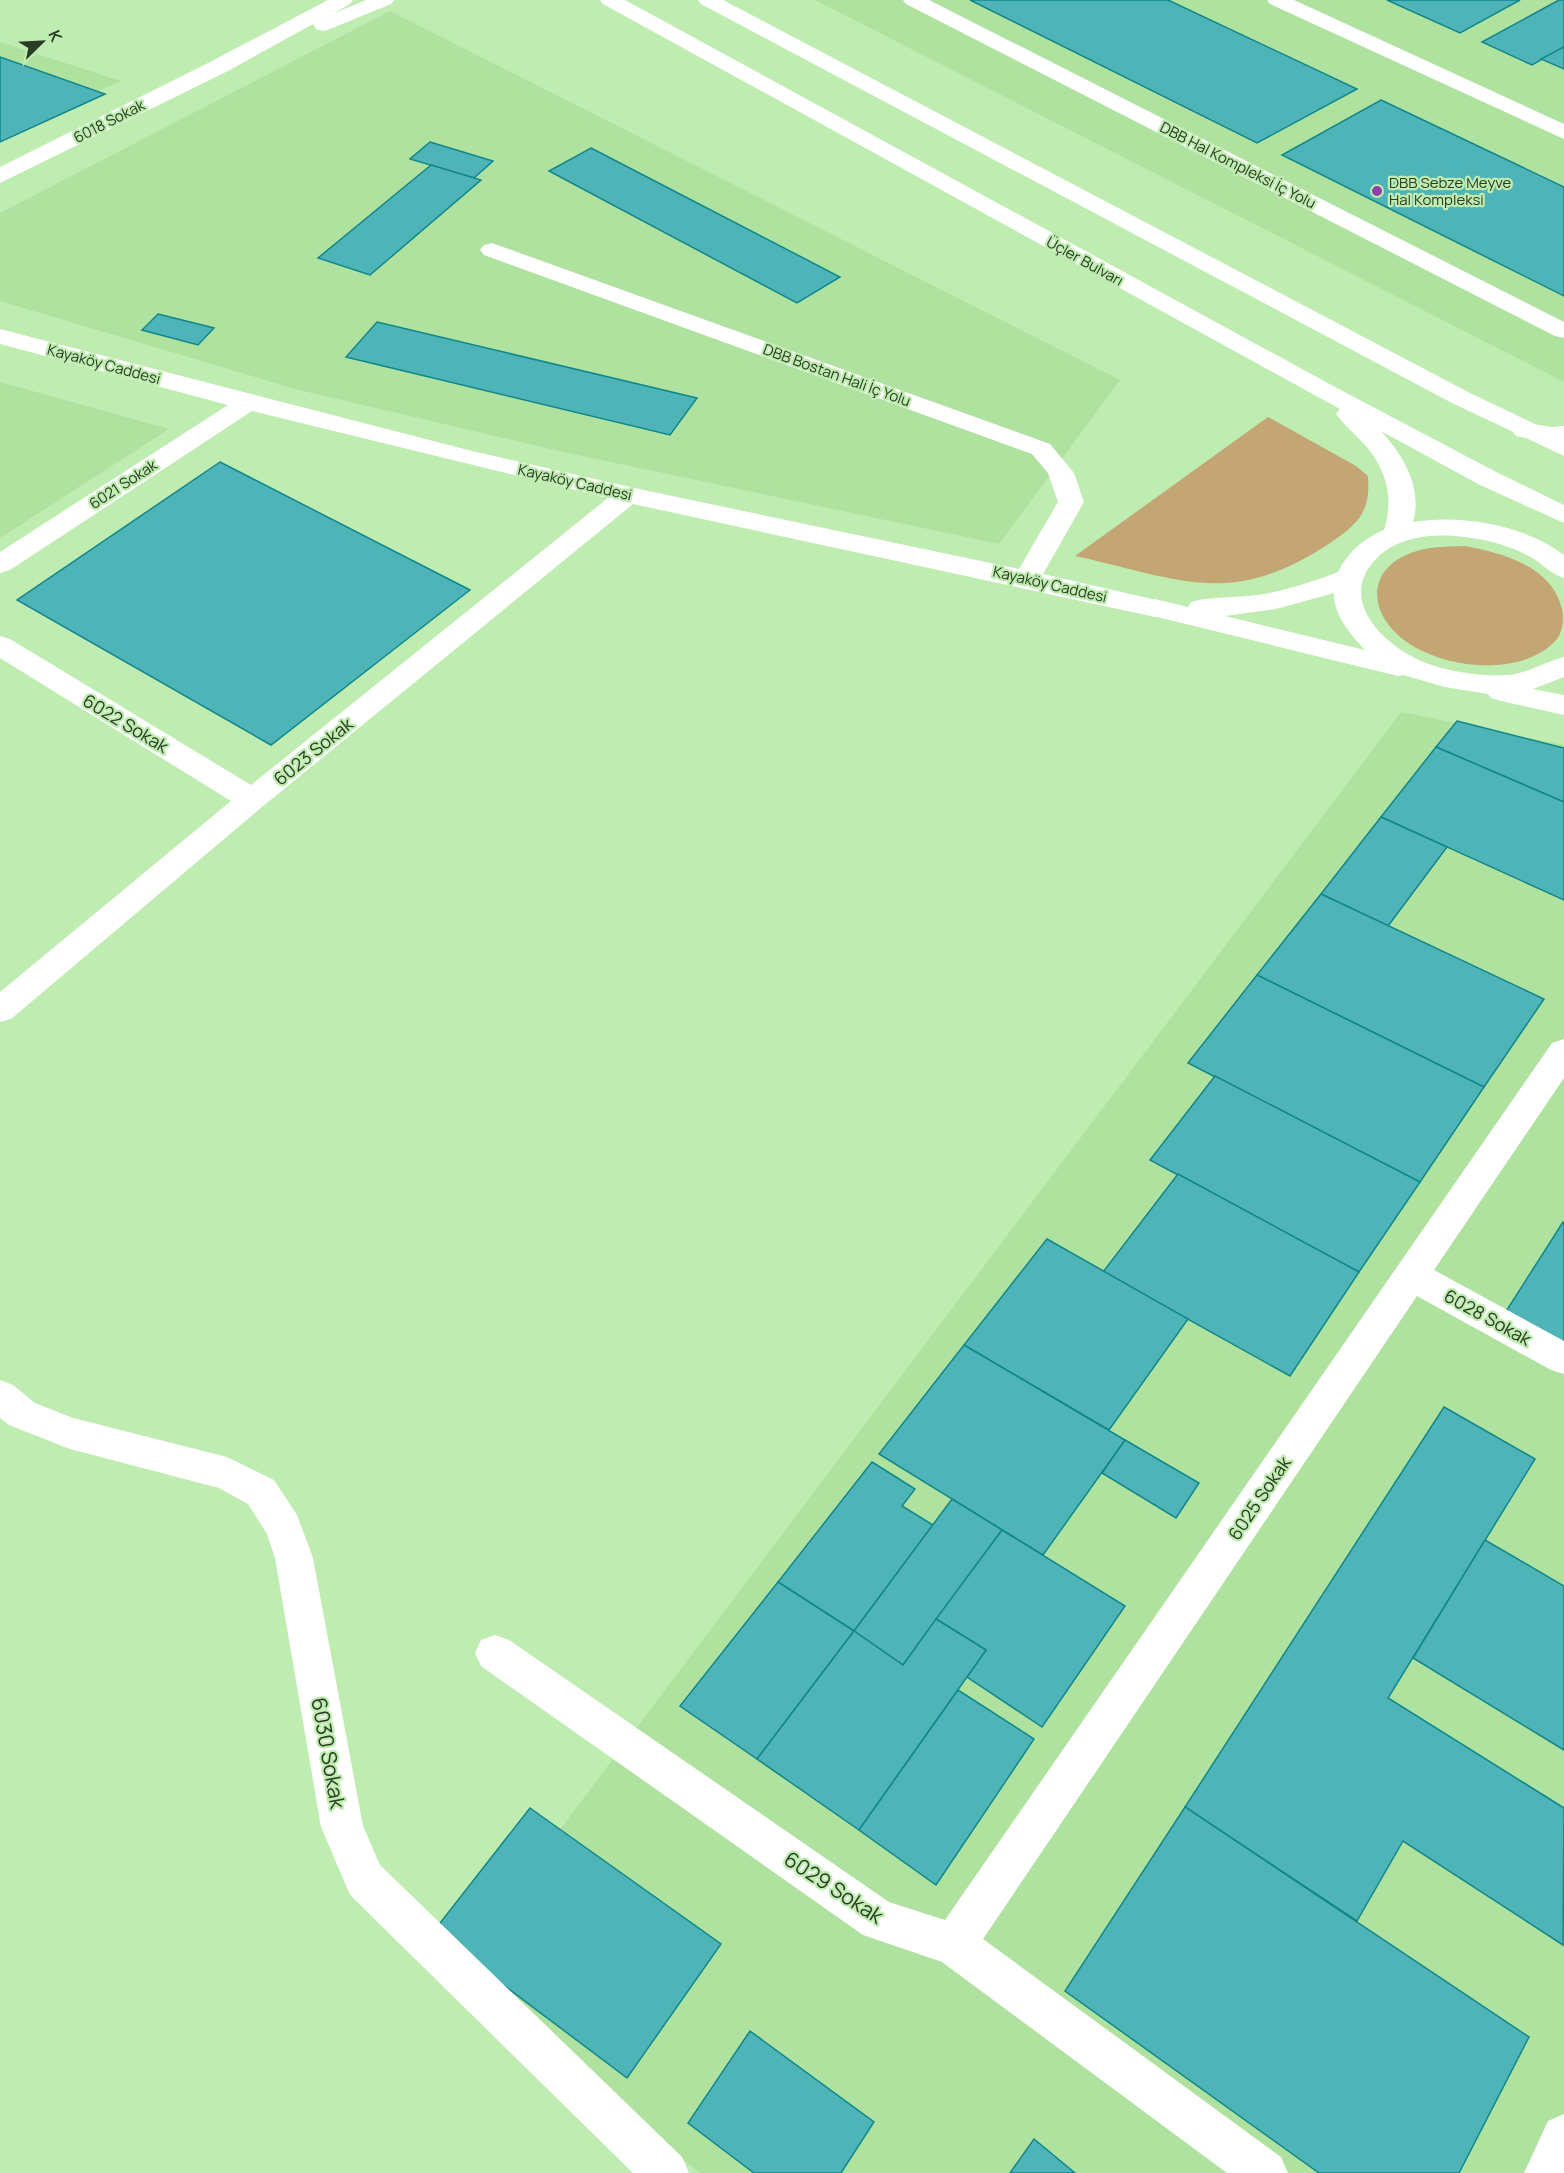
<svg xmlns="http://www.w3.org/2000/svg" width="1564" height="2173" viewBox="0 0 1564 2173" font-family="Manrope,sans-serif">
<rect width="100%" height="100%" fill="#bfecb0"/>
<!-- built -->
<g fill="#afe29f">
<polygon points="815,0 1564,0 1564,382"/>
<polygon points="390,11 1120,380 999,544 559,451 295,389 0,301 0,213"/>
<polygon points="0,42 121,81 0,136"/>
<polygon points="0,382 169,429 0,538"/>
<polygon points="1401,712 1564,745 1564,2173 700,2173 452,1973"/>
</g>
<!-- green -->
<g fill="#c4a574">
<path d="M1268 417 1356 466 1368 476C1371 512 1358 524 1330 543 1299 564 1263 581 1224 583 1180 586 1119 565 1075 556Z"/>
<path d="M1465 546C1502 553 1552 566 1562 609 1564 618 1563 631 1557 639 1522 680 1435 669 1398 635 1367 607 1370 568 1411 553 1428 546 1447 547 1465 546Z"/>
</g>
<!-- building -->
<g fill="#4fb4b7" stroke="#10878b" stroke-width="1.5">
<polygon points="970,0 1168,0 1357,89 1257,143"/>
<polygon points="1387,0 1520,0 1460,33"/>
<polygon points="1559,0 1564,0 1564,47 1532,65 1482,42"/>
<polygon points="1564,47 1564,69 1541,59"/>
<polygon points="0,57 105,94 0,142"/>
<polygon points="1381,100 1564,187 1564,296 1282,155"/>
<polygon points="430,142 493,161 474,178 410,159"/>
<polygon points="591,148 840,277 797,303 549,171"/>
<polygon points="431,165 481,180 370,275 318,258"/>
<polygon points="158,314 214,328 198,345 142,330"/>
<polygon points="377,322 697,398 670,435 346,357"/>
<polygon points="220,462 470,590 271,745 17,600"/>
<polygon points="1457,721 1564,748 1564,802 1436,747"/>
<polygon points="1436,747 1564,802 1564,900 1381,817"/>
<polygon points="1381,817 1447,847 1388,926 1321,894"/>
<polygon points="1321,894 1544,999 1484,1087 1257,975"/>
<polygon points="1257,975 1484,1087 1420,1182 1188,1063"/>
<polygon points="1215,1076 1420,1182 1359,1272 1150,1160"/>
<polygon points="1178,1174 1359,1272 1290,1376 1103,1272"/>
<polygon points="1563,1222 1564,1223 1564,1345 1505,1313"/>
<polygon points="1047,1239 1188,1319 1109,1430 964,1345"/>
<polygon points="964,1345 1125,1440 1043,1555 879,1454"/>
<polygon points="1444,1407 1535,1459 1388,1698 1564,1808 1563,1945 1403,1841 1357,1921 1185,1807"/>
<polygon points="1125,1440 1199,1483 1176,1518 1102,1473"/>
<polygon points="872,1462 915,1489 902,1506 933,1525 854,1631 778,1582"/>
<polygon points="952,1499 1002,1530 903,1665 854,1631"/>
<polygon points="1002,1530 1125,1606 1042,1727 967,1677 986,1650 936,1619"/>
<polygon points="1485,1540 1564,1586 1564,1750 1413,1658"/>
<polygon points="778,1582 854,1631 757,1759 680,1706"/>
<polygon points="936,1619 986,1650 859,1830 757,1759 854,1631 903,1665"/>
<polygon points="958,1690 1034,1739 936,1885 859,1830"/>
<polygon points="1185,1807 1529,2037 1459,2173 1319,2173 1065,1991"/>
<polygon points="530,1808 721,1944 627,2078 433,1932"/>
<polygon points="750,2031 874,2122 841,2173 754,2173 688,2123"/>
<polygon points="1034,2139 1075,2173 1010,2173"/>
</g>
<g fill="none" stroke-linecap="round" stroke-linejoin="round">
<!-- minor -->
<g fill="#fff" fill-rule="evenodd">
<polygon points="328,0 353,0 350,4 334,13 366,0 394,0 391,4 330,29 323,31 316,29 313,24 226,72 0,183 0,167 210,62"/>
<polygon points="903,0 929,0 1564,322 1564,338 1555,336 906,4"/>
<polygon points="1267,0 1294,0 1564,124 1564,139 1270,4"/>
<polygon points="492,243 1050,444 1074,473 1084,502 1043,574 1165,602 1169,608 1165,614 1155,617 633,504 262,807 11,1019 0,1022 0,992 231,801 0,658 0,636 10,639 251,785 608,498 252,411 10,570 0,573 0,552 228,405 0,344 0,329 472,451 639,489 1019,569 1058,502 1048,473 1032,454 484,255 480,250 484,245"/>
<polygon points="1525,423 1552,427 1564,426 1564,442 1552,443 1516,436 1512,431 1516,426"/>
<polygon points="1564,1039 1564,1078 1434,1270 1564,1341 1564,1374 1551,1370 1417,1296 983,1939 1281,2157 1288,2173 1227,2173 942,1962 863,1935 481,1666 475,1653 481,1640 495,1635 509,1640 889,1902 945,1920 1552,1043"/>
<polygon points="0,1380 13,1385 35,1403 73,1418 227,1457 274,1480 297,1515 313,1558 363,1826 380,1865 682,2157 689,2173 633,2173 350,1895 321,1827 275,1558 267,1534 248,1504 219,1488 70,1449 9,1425 0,1418"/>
<polygon points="1564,2114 1564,2173 1524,2173 1548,2121"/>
</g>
<!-- major -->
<g fill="#fff" fill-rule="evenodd">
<path d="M600 0H625L1335 387 1498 473 1564 505V523L1480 485 1381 431C1403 455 1423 488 1413 522 1462 514 1524 525 1564 555V578C1550 574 1542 563 1529 556 1506 544 1481 538 1455 536 1428 534 1398 538 1378 557 1334 599 1385 647 1426 663 1450 672 1483 677 1508 675 1528 673 1545 662 1564 657V677L1533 689 1564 695V715L1501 701 1491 698 1488 694 1445 687 1403 675 1398 676 1145 614 1141 608 1145 602 1155 599 1188 607 1191 602C1212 596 1235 598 1257 595 1285 591 1312 582 1338 572 1348 552 1364 538 1384 530 1394 499 1387 471 1366 446 1356 435 1345 426 1336 414L1340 409 603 4ZM1334 593C1333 614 1351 635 1365 650L1225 616 1276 609Z"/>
<polygon points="698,0 723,0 1470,393 1564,438 1564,456 1452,403 701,4"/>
</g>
</g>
<!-- markers -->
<circle fill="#933eab" stroke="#bfecb0" stroke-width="2" cx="1377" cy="191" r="6"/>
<g text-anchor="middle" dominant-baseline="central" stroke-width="4.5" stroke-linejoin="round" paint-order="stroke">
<!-- far-street labels -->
<g font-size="15" fill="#2a3c24" stroke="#bfecb0">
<text transform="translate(109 121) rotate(-27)">6018 Sokak</text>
<text transform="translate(1238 165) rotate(27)">DBB Hal Kompleksi İç Yolu</text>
<text transform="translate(1085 261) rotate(29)">Üçler Bulvarı</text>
<text transform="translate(104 364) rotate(15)">Kayaköy Caddesi</text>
<text transform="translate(837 375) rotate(20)">DBB Bostan Hali İç Yolu</text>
<text transform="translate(575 482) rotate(13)">Kayaköy Caddesi</text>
<text transform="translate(123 484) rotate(-33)">6021 Sokak</text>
<text transform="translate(1050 584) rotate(13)">Kayaköy Caddesi</text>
</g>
<!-- far-poi labels -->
<g font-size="15" fill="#2a3c24" stroke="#bfecb0" text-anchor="start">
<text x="1389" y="182">DBB Sebze Meyve<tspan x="1389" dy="17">Hal Kompleksi</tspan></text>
</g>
<!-- street labels -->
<g font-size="18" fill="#2a3c24" stroke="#bfecb0">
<text transform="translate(126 723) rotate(31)">6022 Sokak</text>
<text transform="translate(313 751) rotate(-39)">6023 Sokak</text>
<text transform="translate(1488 1317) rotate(29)">6028 Sokak</text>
<text transform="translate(1259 1498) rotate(-56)">6025 Sokak</text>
</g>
<!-- near-street labels -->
<g font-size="21" fill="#2a3c24" stroke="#bfecb0">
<text transform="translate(329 1753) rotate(80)">6030 Sokak</text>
<text transform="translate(834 1887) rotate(33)">6029 Sokak</text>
</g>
</g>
<!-- north arrow -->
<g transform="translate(42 42) rotate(66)" stroke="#bfecb0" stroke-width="4.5" paint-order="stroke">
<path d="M0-4.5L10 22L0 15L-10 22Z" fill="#2a3c24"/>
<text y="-9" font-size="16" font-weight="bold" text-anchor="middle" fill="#2a3c24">K</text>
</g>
</svg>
